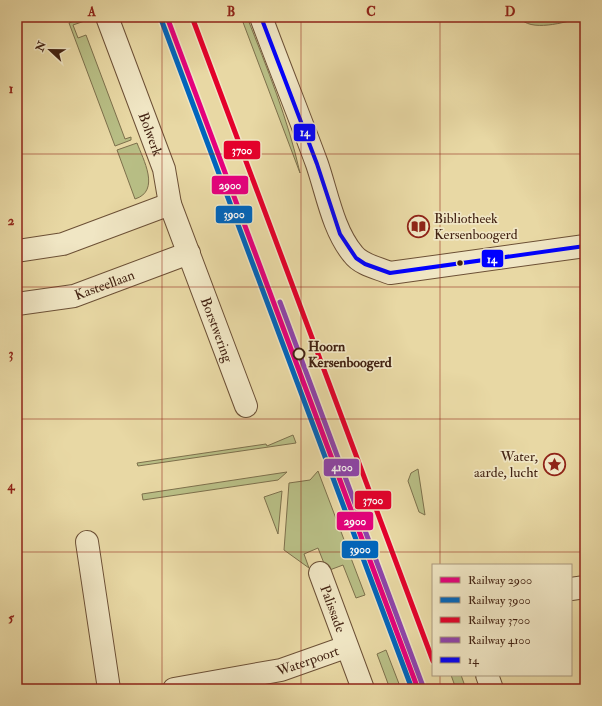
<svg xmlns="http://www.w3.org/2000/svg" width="602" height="706" viewBox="0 0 602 706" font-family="'IM FELL Double Pica',serif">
<rect width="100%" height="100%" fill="#e8d8a4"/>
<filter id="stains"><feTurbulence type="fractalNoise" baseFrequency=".005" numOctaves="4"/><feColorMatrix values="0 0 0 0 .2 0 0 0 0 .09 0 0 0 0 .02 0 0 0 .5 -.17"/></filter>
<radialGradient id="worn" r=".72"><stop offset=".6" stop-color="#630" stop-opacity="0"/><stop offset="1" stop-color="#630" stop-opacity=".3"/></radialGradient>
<!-- green -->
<g fill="#b8be85" stroke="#7d704c">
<polygon points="84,17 93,18 73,25 78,38 86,35 125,139 131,137 131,140 115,146 69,23"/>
<path d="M241 17H247C267 68 288 119 300 173Z"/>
<path d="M519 17H581V18C565 22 530 33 519 17Z"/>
<path d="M137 143C143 159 161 191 135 199L117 150Z"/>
<polygon points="293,435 296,443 138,466 137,463 266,444 267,446"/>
<polygon points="418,469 425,515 419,512 408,481 411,473"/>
<polygon points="318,471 365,595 356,598 343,565 327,571 318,548 304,554 309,568 284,550 289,483 310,480"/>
<polygon points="287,472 278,480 143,500 142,494"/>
<polygon points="282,491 278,534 264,497"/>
<polygon points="386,650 401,689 390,689 377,654"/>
<polygon points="451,675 461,675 466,689 456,689"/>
</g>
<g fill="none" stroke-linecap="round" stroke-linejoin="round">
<defs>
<g id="minor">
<path id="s1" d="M107 17 164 169 170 204 246 406"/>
<path d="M261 17C279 66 299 115 317 164 327 193 333 230 353 254 361 265 378 268 390 273L585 246"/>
<polyline points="17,251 63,244 170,204"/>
<path id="s2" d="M17 304 74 296 189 253"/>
<polyline points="87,542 109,689"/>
<path id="s3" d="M320 573 363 689"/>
<polyline points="571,589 585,587"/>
<polyline points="487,675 492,689"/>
<path id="s4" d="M174 689 281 670 346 647"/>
</g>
</defs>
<!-- minor casing -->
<use href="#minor" stroke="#6c5036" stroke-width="24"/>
<!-- minor -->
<use href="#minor" stroke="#f0e6c4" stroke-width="22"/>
<defs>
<polyline id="bus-1" points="261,17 317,164 340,234 356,258 365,264 390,273 585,246"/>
</defs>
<!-- bus-1 casing -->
<use href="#bus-1" stroke="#f0e6c4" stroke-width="7"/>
<!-- bus-1 -->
<use href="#bus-1" stroke="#00f" stroke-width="4"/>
<defs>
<polyline id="rail-1" points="167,17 418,689"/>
<polyline id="rail-2" points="161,19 412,689"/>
<polyline id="rail-3" points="192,17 433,661"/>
<polyline id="rail-4" points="280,302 424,689"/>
</defs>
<!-- rail-1 casing -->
<use href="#rail-1" stroke="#f0e6c4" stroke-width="8"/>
<!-- rail-2 casing -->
<use href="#rail-2" stroke="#f0e6c4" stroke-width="8"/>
<!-- rail-3 casing -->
<use href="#rail-3" stroke="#f0e6c4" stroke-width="8"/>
<!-- rail-4 casing -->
<use href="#rail-4" stroke="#f0e6c4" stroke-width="8"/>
<!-- rail-1 -->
<use href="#rail-1" stroke="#e5007d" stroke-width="5"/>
<!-- rail-2 -->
<use href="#rail-2" stroke="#0065bd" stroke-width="5"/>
<!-- rail-3 -->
<use href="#rail-3" stroke="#e4002b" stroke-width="5"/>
<!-- rail-4 -->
<use href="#rail-4" stroke="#8e44ad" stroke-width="5"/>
</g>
<!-- grid -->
<path fill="none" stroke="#8f2418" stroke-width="1" stroke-opacity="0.55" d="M162 17V689M301 17V689M440 17V565M17 154H585M17 287H585M17 419H585M17 552H585M440 675V689"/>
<!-- icons -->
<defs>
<symbol id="library-ring" viewBox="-11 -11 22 22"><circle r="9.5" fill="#f0e6c4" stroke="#8f2418" stroke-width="1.5"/><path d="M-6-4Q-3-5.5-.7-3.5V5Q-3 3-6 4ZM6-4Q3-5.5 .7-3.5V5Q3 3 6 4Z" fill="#8f2418"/></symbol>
<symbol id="sight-ring" viewBox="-11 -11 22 22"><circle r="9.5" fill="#f0e6c4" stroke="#8f2418" stroke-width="1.5"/><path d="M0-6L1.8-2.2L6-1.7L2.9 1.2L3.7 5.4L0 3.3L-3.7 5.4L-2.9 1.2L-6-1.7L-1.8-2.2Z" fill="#8f2418"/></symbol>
</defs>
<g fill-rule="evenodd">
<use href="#library-ring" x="406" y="214" width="25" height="25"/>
<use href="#sight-ring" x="542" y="452" width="25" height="25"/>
</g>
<!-- markers -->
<circle fill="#422212" stroke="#f0e6c4" stroke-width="1.5" cx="460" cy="263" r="3.5"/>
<circle fill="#f0e6c4" stroke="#422212" stroke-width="2" cx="299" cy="354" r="5.5"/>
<g text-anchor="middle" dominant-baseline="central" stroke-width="3.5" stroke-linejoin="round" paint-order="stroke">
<!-- street labels -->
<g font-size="14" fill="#422212" stroke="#f0e6c4">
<text stroke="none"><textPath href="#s1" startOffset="125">Bolwerk</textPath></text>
<text stroke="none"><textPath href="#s2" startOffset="90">Kasteellaan</textPath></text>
<text stroke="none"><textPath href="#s1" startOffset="332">Borstwering</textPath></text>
<text stroke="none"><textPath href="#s3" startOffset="38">Palissade</textPath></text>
<text stroke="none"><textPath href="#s4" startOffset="137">Waterpoort</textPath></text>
</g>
<!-- poi labels -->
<g font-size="14" fill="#422212" stroke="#f0e6c4" text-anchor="start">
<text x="434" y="218">Bibliotheek<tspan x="434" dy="16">Kersenboogerd</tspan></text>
<text x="538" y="456" text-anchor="end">Water,<tspan x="538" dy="16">aarde, lucht</tspan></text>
</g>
<!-- stop labels -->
<g font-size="14" font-weight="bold" fill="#422212" stroke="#f0e6c4" text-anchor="start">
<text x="308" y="346">Hoorn<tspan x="308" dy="16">Kersenboogerd</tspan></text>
</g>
</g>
<g stroke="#f0e6c4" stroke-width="1.5">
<rect x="293" y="123" width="23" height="19" rx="4" fill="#00f"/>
<rect x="223" y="140" width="38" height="20" rx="4" fill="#e4002b"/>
<rect x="211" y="175" width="38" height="20" rx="4" fill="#e5007d"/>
<rect x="215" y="205" width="38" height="19" rx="4" fill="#0065bd"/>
<rect x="481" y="249" width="23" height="19" rx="4" fill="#00f"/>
<rect x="323" y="458" width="37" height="19" rx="4" fill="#8e44ad"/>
<rect x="354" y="490" width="38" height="20" rx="4" fill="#e4002b"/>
<rect x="336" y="511" width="38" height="20" rx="4" fill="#e5007d"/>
<rect x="341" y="540" width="38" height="19" rx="4" fill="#0065bd"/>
</g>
<g font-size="11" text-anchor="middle" font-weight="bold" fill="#fff">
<text x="305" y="136">14</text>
<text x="242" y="154">3700</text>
<text x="230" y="189">2900</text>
<text x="234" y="218">3900</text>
<text x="492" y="263">14</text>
<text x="342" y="471">4100</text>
<text x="373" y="504">3700</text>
<text x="355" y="525">2900</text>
<text x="360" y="553">3900</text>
</g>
<!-- margin -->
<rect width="602" height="706" fill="none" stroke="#e8d8a4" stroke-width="44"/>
<!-- legend -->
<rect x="432" y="564" width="140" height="112" fill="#f0e6c4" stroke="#aa987d"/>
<rect x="440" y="577" width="20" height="6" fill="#e5007d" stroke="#aa987d"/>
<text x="468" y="584" font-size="12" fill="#422212">Railway 2900</text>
<rect x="440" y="597" width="20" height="6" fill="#0065bd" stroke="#aa987d"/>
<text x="468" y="604" font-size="12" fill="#422212">Railway 3900</text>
<rect x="440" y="617" width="20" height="6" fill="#e4002b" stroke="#aa987d"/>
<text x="468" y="624" font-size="12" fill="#422212">Railway 3700</text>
<rect x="440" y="637" width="20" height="6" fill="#8e44ad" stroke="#aa987d"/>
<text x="468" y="644" font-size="12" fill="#422212">Railway 4100</text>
<rect x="440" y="657" width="20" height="6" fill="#0000ff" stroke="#aa987d"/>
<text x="468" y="664" font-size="12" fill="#422212">14</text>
<!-- north arrow -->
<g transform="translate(50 50) rotate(292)" stroke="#f0e6c4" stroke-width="3" paint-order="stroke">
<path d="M0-3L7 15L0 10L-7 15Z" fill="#422212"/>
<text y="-6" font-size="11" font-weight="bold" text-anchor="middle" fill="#422212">N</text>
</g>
<rect x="22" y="22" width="558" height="662" fill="none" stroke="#8f2418" stroke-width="1.5"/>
<g font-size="13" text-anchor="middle" font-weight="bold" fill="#8f2418">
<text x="92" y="16">A</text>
<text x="231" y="16">B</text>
<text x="371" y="16">C</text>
<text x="510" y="16">D</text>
<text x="11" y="93">1</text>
<text x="11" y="225">2</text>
<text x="11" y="358">3</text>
<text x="11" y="490">4</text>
<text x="11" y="622">5</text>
</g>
<rect width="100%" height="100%" filter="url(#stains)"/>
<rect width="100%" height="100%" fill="url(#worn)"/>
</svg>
